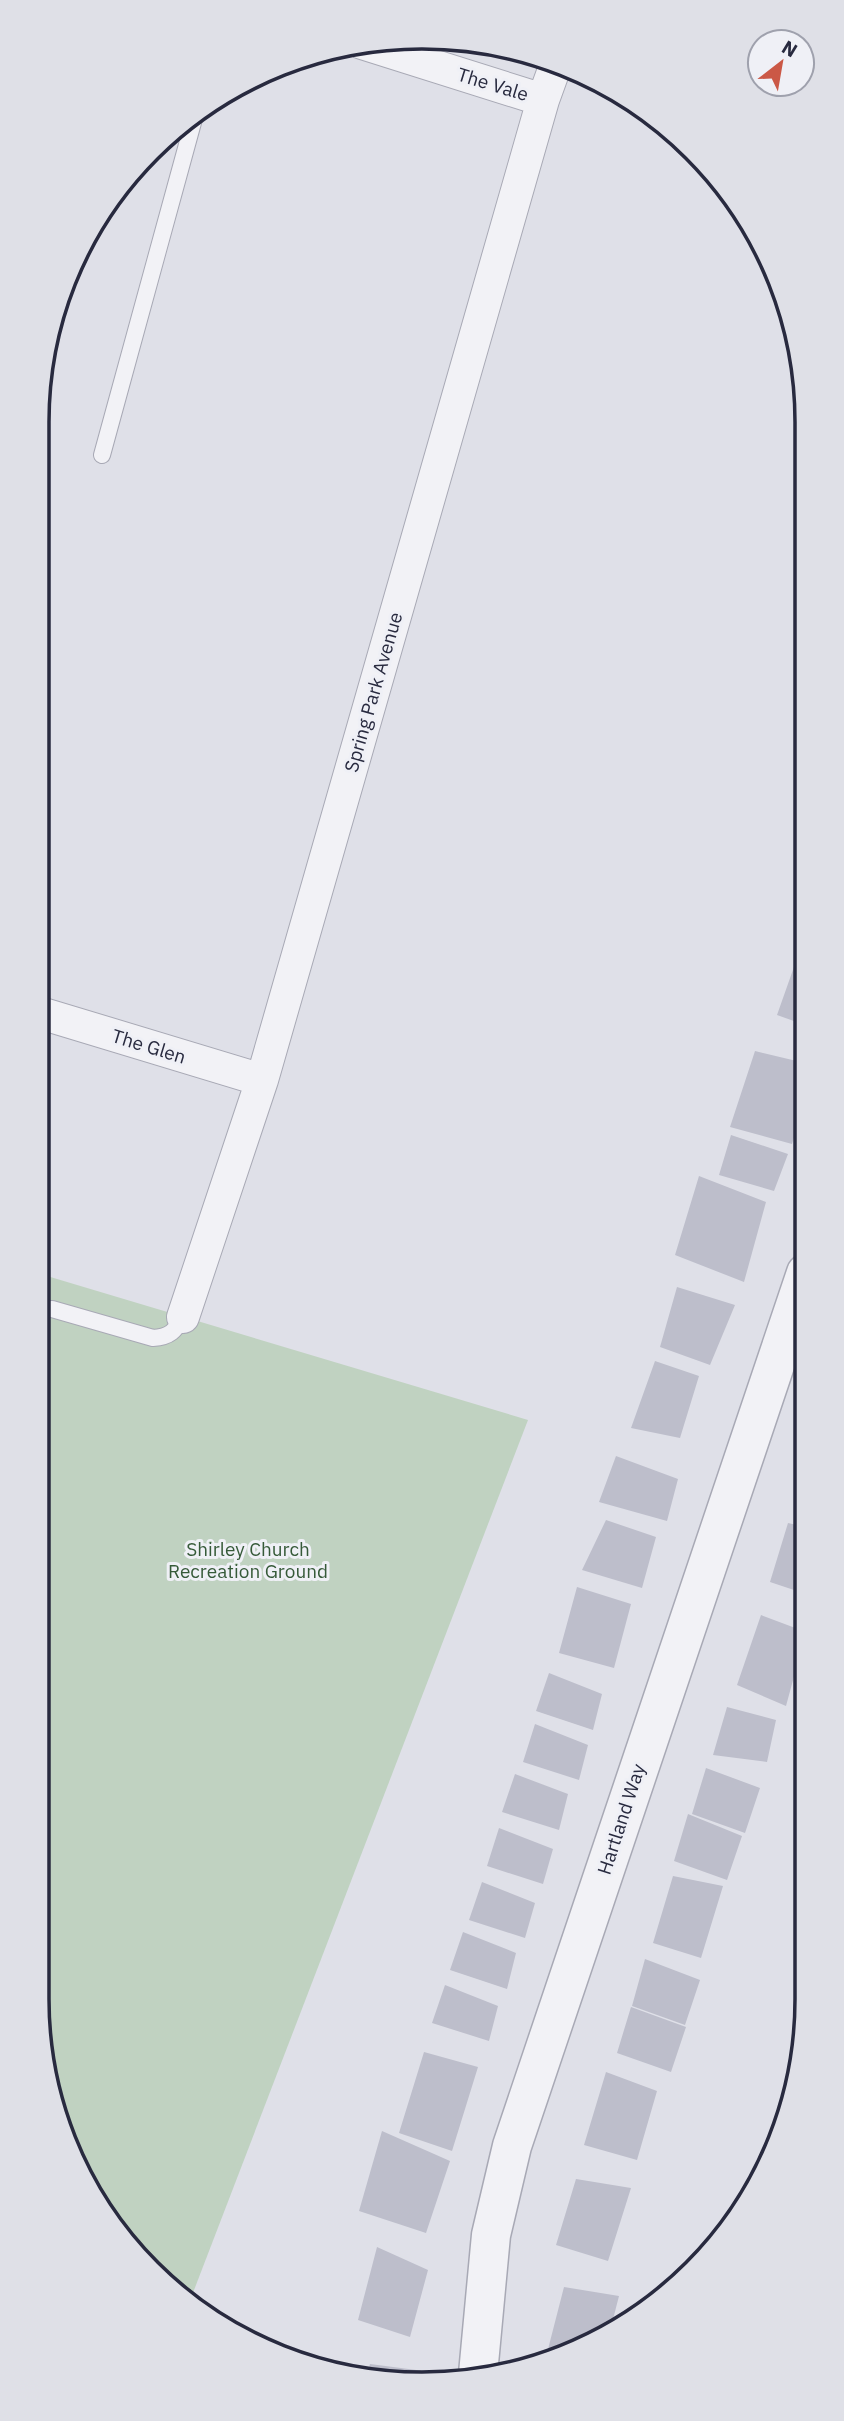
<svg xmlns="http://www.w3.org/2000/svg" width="844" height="2421" viewBox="0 0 844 2421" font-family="'IBM Plex Sans',sans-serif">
<rect width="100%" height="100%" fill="#dfe0e8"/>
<path fill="#c0d2c1" d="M37,1273L528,1420L191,2298L133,2253L66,2146L37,1999Z"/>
<path fill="#bdbecb" d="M801,947L805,949V1025L777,1015Z
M755,1051L805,1063V1103L792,1144L730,1127Z
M731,1135L788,1154L774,1191L719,1175Z
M699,1176L766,1202L744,1282L675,1255Z
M677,1287L735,1305L710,1365L660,1347Z
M655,1361L699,1376L680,1438L631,1428Z
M616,1456L678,1479L667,1521L599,1502Z
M805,1469L806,1470V1504L796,1501Z
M606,1520L656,1537L642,1588L582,1570Z
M788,1523L806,1527V1594L770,1582Z
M577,1587L631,1604L614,1668L559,1653Z
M761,1615L806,1632L786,1706L737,1685Z
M549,1673L602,1694L593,1730L536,1711Z
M727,1707L776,1720L767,1762L713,1755Z
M535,1724L588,1745L579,1780L523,1762Z
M706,1768L760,1788L745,1833L692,1814Z
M515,1774L568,1794L559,1830L502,1812Z
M688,1814L742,1836L727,1880L674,1861Z
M499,1828L553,1849L543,1884L487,1866Z
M673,1876L723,1886L701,1958L653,1943Z
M482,1882L535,1903L525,1938L469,1920Z
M463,1932L516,1953L507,1989L450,1970Z
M645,1959L700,1980L685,2025L632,2006Z
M445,1985L498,2006L489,2041L432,2023Z
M631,2007L686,2027L671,2072L617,2053Z
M424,2052L478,2067L452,2151L399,2133Z
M606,2072L657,2091L637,2160L584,2145Z
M382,2131L450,2161L426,2233L359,2211Z
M576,2179L631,2188L608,2261L556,2245Z
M377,2247L428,2270L410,2337L358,2320Z
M564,2287L619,2296L610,2331L551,2358L546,2357Z
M370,2364L424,2371L423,2378L372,2381L366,2379Z"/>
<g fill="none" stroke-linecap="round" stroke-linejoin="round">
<g stroke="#a8a9b5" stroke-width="18">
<path id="service" d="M102,455L194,119
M52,1309L153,1338C170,1337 175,1331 183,1317"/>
</g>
<g stroke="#a8a9b5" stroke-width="34">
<path id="minor" d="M362,43L543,100
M37,1012L262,1080
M183,1317L262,1080L543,100L556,64"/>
</g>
<g stroke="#a8a9b5" stroke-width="41">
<path id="tertiary" d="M478,2374L491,2235L512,2146L806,1273"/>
</g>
<use href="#service" stroke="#f2f2f6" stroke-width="16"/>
<use href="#minor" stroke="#f2f2f6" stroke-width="32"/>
<use href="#tertiary" stroke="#f2f2f6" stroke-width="38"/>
</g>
<g text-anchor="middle" stroke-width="6" stroke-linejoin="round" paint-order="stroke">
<g font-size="19" fill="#282a3f" stroke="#eff0f6">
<text transform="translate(493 84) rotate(17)" y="7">The Vale</text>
<text transform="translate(373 692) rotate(-74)" y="7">Spring Park Avenue</text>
<text transform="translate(149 1046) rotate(17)" y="7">The Glen</text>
<text transform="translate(621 1819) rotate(-72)" y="7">Hartland Way</text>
</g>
<g font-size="19" fill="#365a39" stroke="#eff0f6">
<text x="248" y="1556">Shirley Church<tspan x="248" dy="22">Recreation Ground</tspan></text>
</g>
</g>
<path d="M0 0H844V2421H0ZM422 49H422A373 373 0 0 1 795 422V1999A373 373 0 0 1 422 2372H422A373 373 0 0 1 49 1999V422A373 373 0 0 1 422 49Z" fill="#dfe0e7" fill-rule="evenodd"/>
<path fill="none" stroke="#282a3f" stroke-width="3.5" d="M422 49H422A373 373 0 0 1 795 422V1999A373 373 0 0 1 422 2372H422A373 373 0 0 1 49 1999V422A373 373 0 0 1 422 49Z"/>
<g transform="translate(781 63) rotate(31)"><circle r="33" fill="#eff0f6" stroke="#9fa1ad" stroke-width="2"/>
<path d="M0-5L12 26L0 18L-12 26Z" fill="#cb5846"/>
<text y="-10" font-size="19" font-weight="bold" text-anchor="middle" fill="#282a3f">N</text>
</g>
</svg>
